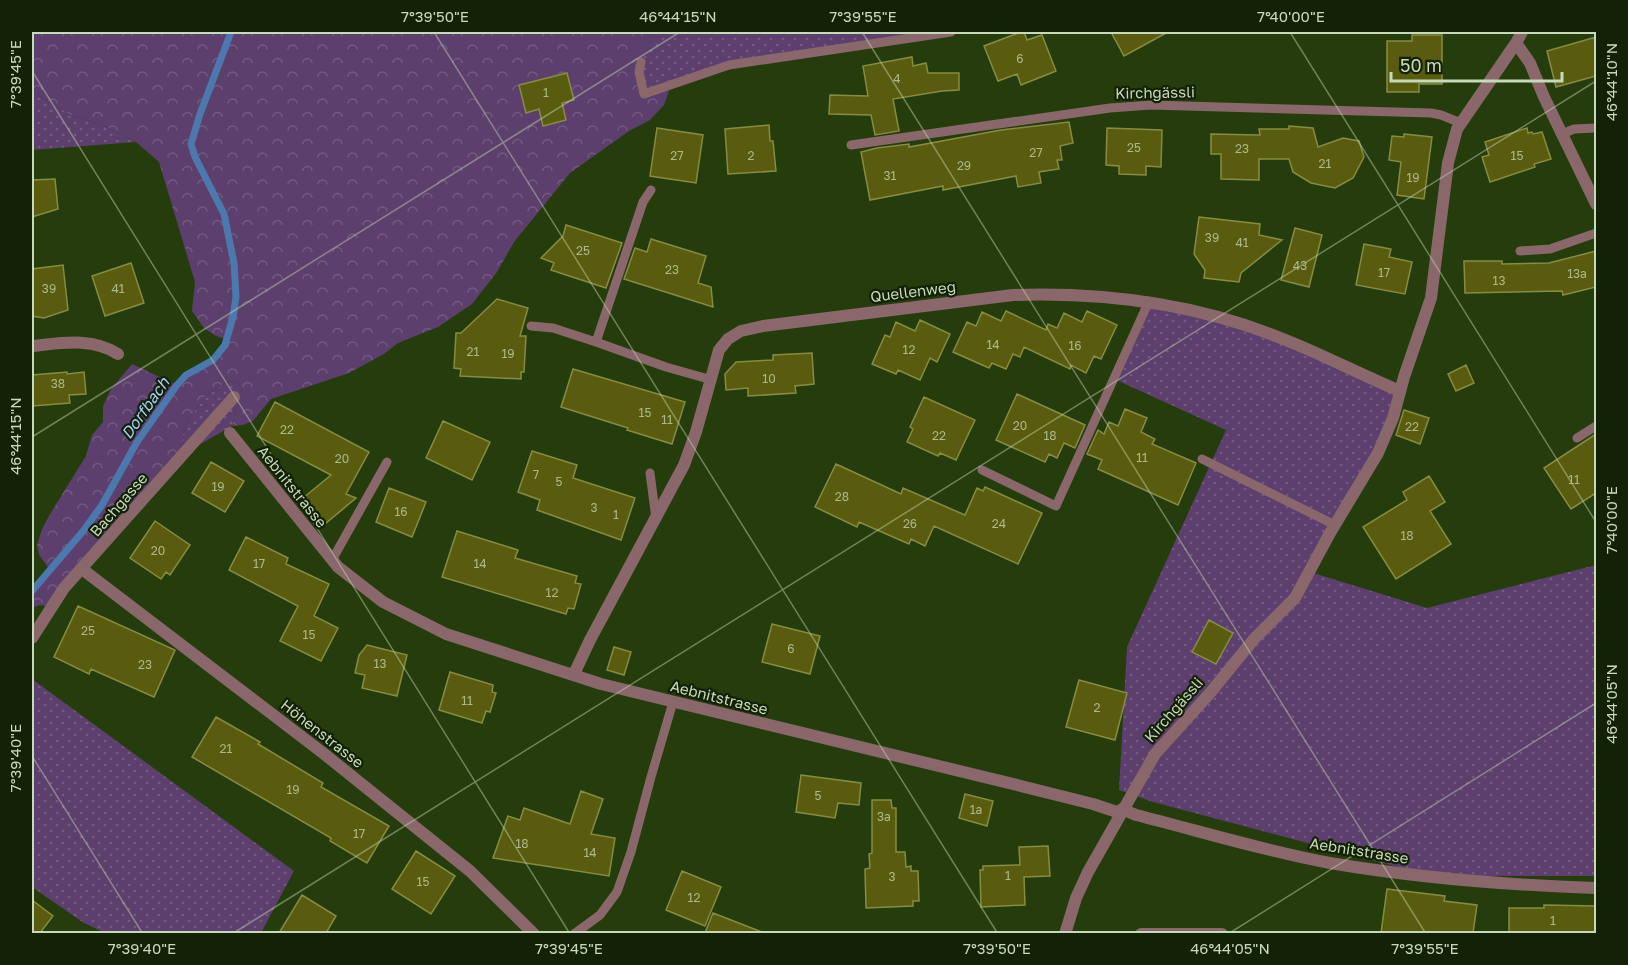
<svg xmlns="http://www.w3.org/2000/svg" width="1628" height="965" viewBox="0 0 1628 965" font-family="'Golos Text',sans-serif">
<defs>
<pattern id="grass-dots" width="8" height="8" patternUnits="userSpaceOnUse" patternTransform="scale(1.5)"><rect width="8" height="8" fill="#5c3f6d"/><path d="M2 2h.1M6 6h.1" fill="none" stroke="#725a80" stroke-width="1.8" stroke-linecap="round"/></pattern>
<pattern id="forest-crowns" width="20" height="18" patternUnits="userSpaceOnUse" patternTransform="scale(1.5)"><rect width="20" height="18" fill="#5c3f6d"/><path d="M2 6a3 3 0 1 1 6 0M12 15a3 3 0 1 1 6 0" fill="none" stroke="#725a80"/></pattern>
</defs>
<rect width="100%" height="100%" fill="#253c0d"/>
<path fill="url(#grass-dots)" d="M655,32H931L729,65L644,94L641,62Z
M32,91L71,115L103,125L136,142L32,150Z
M1149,301L1248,326L1400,391L1393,418L1310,572L1427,608L1596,565V876H1432L1153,802L1119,790L1127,647L1226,430L1114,379Z
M229,381L237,383L243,389L234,397L236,409L232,426L185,453L183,434L190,418L205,396Z
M32,679L294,871L261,933H105L84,923L32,887Z"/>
<path fill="url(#forest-crowns)" d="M32,32H655L641,62L644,93L671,85L664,105L650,120L629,131L570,173L514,242L497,272L472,304L438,327L398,343L384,354L349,373L271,399L253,421L243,425L232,426L236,409L234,397L243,389L237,383L229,381L205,396L190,418L183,434L185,453L50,607L40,605L32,608V591L50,570L39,555L37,545L42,529L50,514L86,456L92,435L103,422V406L111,389L132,364L177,385C192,368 220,364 226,339L216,336L204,328L192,311L195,282L159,162L136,142L103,125L71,115L32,91Z"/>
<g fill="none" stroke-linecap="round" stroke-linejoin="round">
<path stroke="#4b79ad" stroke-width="7" d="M32,591L84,530L102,505L137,442L177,385L186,375L213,360L225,345L233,317L236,297L234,263L224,214L195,157L191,144L200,114L231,32"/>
</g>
<path fill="#595c0e" stroke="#878c43" stroke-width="1.5" d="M1021,32H1024L1027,40L1042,35L1056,71L1021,85L1017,74L998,81L984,46Z
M1111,32H1168L1124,56Z
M1412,35H1442V84H1419V92H1387V41H1412Z
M1596,37V76L1556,87L1547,51Z
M912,57L913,66L926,63L928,73H959V90L942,91L893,99L899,131L875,135L871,115L829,114L830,95L868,96L863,66Z
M567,73L574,100L562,103L566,120L543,126L539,109L526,113L519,85Z
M1069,122L1073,143L1060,146L1062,160H1057L1059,169L1039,172L1041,183L1018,187L1016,176L943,190V186L870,200L861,152L877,148L909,144V147L1001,130Z
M769,125L770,141H773L776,171L728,174L725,129Z
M1289,126L1313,128L1318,147L1343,138L1359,141L1364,157L1353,178L1335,188L1311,183L1293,172L1289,159H1259V180L1221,179V154H1211V134L1260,135L1259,129H1289Z
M657,128L703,135L696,183L650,176Z
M1107,128L1162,130L1161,167L1146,166V175L1119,174V166L1106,165Z
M1527,128L1528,133L1532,132L1533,134L1542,132L1551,159L1534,164L1535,167L1490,182L1482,157L1489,155L1485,142Z
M1404,134L1432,137L1424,199L1397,195L1401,162L1389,160L1392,136L1404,137Z
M55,179L58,209L32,217V180Z
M1199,217L1260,224L1259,235L1282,240L1241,273L1239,282L1204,278L1205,270L1194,254Z
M566,225L622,243L606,288L551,270L554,263L541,258L563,236Z
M1295,228L1322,235L1309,287L1281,280Z
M651,239L706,256L698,283L711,287L713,307L624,279L635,248L647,252Z
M1364,244L1391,249L1389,257L1412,262L1405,294L1356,285Z
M1596,251V287L1563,295L1562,291L1465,293L1464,261H1502V264L1549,263Z
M131,263L144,303L105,316L92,276Z
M63,265L68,310L44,318L32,316V269Z
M497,299L528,308L520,336H526L524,372H521V379L460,376L461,369L454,368L456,333H461Z
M1006,311L1046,330L1048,324L1057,328L1064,313L1082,322L1087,311L1117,325L1101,359L1094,356L1086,373L1071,365L1070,369L1024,347L1020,357L1013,354L1006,369L992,363L989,368L953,352L967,322L976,326L982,312L1001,321Z
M920,320L950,334L937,362L930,358L920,380L898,370L896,374L872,364L885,335L890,337L896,322L915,331Z
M812,353L814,384L795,386L796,393L748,396V388L726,390L725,374L736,362L773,360V355Z
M1466,365L1474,383L1456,391L1448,374Z
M573,369L685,402L672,444L627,430L628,428L561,407Z
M67,372V374L84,372L86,394L69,395L70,403L32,406V375Z
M1017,394L1085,425L1075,448L1064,443L1057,458L1049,454L1045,462L996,440Z
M924,397L975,420L956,460L940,453L938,456L907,442L913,429L910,427Z
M275,402L369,452L346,494L356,498L325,524L303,498L331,475L257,436Z
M1125,409L1147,418L1141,432L1155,439L1152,444L1196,463L1178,505L1098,469L1102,460L1087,454L1098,430L1104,434L1109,422L1118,426Z
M1404,410L1429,418L1420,444L1396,435Z
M443,421L490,442L472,480L426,458Z
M1596,434V493L1571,509L1544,468Z
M532,451L577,465L573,478L635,498L621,540L537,510L540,500L518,492Z
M211,462L244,481L225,512L192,493Z
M836,464L901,494L903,488L965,515L977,488L983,491L985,487L1042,513L1018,564L934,526L925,546L911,539L909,544L859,522L857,527L815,507Z
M1429,476L1445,502L1430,511L1451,544L1396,579L1363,527L1407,500L1403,492Z
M389,488L426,502L412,537L376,522Z
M155,521L190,545L170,575L166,572L161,579L130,558Z
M457,531L518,550L515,558L577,576L575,583L581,584L574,609L568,608L566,614L442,577Z
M246,537L288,558L286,564L329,584L314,616L338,628L321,661L280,641L298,606L229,570Z
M78,606L175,650L154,697L91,669L89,674L54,657Z
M1209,620L1233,633L1216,664L1192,652Z
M772,624L820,636L810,674L762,662Z
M367,645L407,655L397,696L362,688L365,675L355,673L359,655Z
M614,647L631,652L624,675L607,670Z
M450,672L493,685L492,692L496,693L490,712L486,711L482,723L439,710Z
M1079,680L1127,693L1115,740L1066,727Z
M216,717L260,742L258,744L323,783L321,787L389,826L367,863L330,841L331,838L192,757Z
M801,775L861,783L859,805L838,803L835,818L796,812Z
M581,791L603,799L591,834L615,838L609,876L493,858L508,816L520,820L524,808L570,824Z
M965,794L993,801L987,826L959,818Z
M872,800H891L892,808H896V852H905L906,867L911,866V871H918L919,901H913V906L866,908L865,869L870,868L869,854L872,853Z
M1048,846L1050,876L1024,877L1025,905L981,907L980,870H983V866L1020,865L1019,847Z
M416,851L455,876L431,914L392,889Z
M682,871L721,887L705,926L666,910Z
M1387,889L1445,896L1444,901L1477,905L1473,933H1381Z
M302,895L336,916L326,933H279Z
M32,900L53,916L40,933H32Z
M1544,905L1596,906V933H1509V908H1544Z
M713,913L762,932V933H705Z"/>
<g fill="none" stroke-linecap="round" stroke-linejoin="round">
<path stroke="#89676a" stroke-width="9" d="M641,62L639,72L644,94L729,65L951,32
M1562,134L1574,129L1596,128
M851,145L1110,108L1151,105L1431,113L1441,115L1461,123
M651,190L643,202L596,342L666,367L712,380
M1520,251L1550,249L1596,233
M531,326L553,328L596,342
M1577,438L1596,426
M1202,459L1335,525
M982,470L1056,506L1149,301
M650,473L656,519
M332,560L387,462
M574,934L600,915L617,892L631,852L651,777L673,702"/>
<path stroke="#89676a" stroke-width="12" d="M1522,32L1516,43L1530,63L1544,97L1596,204
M32,346C61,343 92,337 118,354
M230,433L338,567L383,602L446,634L601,684L1017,785L1093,804L1120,813
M82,569L323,753L470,871L534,934
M32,638L64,588L234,397
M574,674L590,640L684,465L696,432L719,350L728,339L741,331L763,326L1013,295C1104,292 1193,303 1278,337C1320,353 1359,374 1400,391
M1122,809L1136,815C1200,831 1264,851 1330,863C1418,878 1507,885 1596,888
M1065,934L1076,898L1088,872L1155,754L1210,693L1254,639L1295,598L1330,533L1378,453L1393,418L1404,377L1431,298L1448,163L1457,129L1516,43
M1141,934H1222"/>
</g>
<path fill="none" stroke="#c6d9b9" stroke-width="1.5" stroke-opacity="0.45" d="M434,32L998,934M862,32L1426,934M1290,32L1596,522M32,71L570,934M32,437L680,32M32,756L143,934M232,934L1596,81M1228,934L1596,703"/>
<g text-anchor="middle" stroke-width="4.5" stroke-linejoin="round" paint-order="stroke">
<g font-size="12" fill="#abba8e">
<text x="1020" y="63">6</text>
<text x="897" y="83">4</text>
<text x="546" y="97">1</text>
<text x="1134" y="152">25</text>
<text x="1242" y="153">23</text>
<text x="1036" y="157">27</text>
<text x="677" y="160">27</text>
<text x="751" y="160">2</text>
<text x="1517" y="160">15</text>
<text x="1325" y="168">21</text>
<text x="964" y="170">29</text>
<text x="890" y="180">31</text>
<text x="1413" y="182">19</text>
<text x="1212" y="242">39</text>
<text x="1242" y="247">41</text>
<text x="583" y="255">25</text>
<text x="1300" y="270">43</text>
<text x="672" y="274">23</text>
<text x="1384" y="277">17</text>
<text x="1577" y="278">13a</text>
<text x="1499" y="285">13</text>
<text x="49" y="293">39</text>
<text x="118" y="293">41</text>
<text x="993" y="349">14</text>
<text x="1075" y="350">16</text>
<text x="909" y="354">12</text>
<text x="473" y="356">21</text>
<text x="508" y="358">19</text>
<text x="769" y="383">10</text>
<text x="58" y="388">38</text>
<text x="645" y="417">15</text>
<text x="667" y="424">11</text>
<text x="1020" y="430">20</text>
<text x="1412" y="431">22</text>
<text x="287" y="434">22</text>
<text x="939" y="440">22</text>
<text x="1050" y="440">18</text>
<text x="1142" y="462">11</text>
<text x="342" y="463">20</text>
<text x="536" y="479">7</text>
<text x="1574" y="484">11</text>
<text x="559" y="486">5</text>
<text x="218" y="491">19</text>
<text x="842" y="501">28</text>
<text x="594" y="512">3</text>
<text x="401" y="516">16</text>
<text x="616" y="519">1</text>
<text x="910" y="528">26</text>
<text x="999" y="528">24</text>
<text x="1407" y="540">18</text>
<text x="158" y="555">20</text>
<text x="259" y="568">17</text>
<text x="480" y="568">14</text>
<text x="552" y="597">12</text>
<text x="88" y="635">25</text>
<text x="309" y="639">15</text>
<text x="791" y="653">6</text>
<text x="380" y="668">13</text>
<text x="145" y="669">23</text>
<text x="467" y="705">11</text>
<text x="1097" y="712">2</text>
<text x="226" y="753">21</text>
<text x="293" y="794">19</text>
<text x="818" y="800">5</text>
<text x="976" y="814">1a</text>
<text x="884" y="821">3a</text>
<text x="359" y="838">17</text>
<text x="522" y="848">18</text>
<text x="590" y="857">14</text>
<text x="1008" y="880">1</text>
<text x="892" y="881">3</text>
<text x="423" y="886">15</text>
<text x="694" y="902">12</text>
<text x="1553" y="925">1</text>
</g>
<g font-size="15" fill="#c6d9b9" stroke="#132107">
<text transform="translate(1155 93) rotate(-1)" y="5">Kirchgässli</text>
<text transform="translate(913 292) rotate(-7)" y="5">Quellenweg</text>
<text transform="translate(292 487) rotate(51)" y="5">Aebnitstrasse</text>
<text transform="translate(119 505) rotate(-49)" y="5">Bachgasse</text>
<text transform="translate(719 698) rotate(14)" y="5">Aebnitstrasse</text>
<text transform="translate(1174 710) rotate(-49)" y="5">Kirchgässli</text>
<text transform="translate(322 734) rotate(38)" y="5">Höhenstrasse</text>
<text transform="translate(1359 851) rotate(9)" y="5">Aebnitstrasse</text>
</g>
<g font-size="16" font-style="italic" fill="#a6cdfa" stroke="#132107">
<text transform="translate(145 408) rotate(-55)" y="6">Dorfbach</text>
</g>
</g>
<rect width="1628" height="965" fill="none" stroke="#132107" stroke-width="66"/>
<path d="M1391 72v9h171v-9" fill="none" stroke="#c6d9b9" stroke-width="3"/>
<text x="1400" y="72" font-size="18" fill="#c6d9b9" stroke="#132107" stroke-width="4.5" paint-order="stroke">50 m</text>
<rect x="33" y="33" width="1562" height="899" fill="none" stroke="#c6d9b9" stroke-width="2"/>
<g font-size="15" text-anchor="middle" fill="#c6d9b9">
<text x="435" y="22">7°39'50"E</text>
<text x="678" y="22">46°44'15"N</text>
<text x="863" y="22">7°39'55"E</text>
<text x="1291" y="22">7°40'00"E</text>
<text transform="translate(16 74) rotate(-90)" y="5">7°39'45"E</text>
<text transform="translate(1612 82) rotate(-90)" y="5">46°44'10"N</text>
<text transform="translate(16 436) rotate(-90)" y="5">46°44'15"N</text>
<text transform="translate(1612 520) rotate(-90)" y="5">7°40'00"E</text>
<text transform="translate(1612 704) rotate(-90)" y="5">46°44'05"N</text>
<text transform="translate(16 758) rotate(-90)" y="5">7°39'40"E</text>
<text x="142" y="954">7°39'40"E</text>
<text x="569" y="954">7°39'45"E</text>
<text x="997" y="954">7°39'50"E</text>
<text x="1230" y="954">46°44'05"N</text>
<text x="1425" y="954">7°39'55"E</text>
</g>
</svg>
